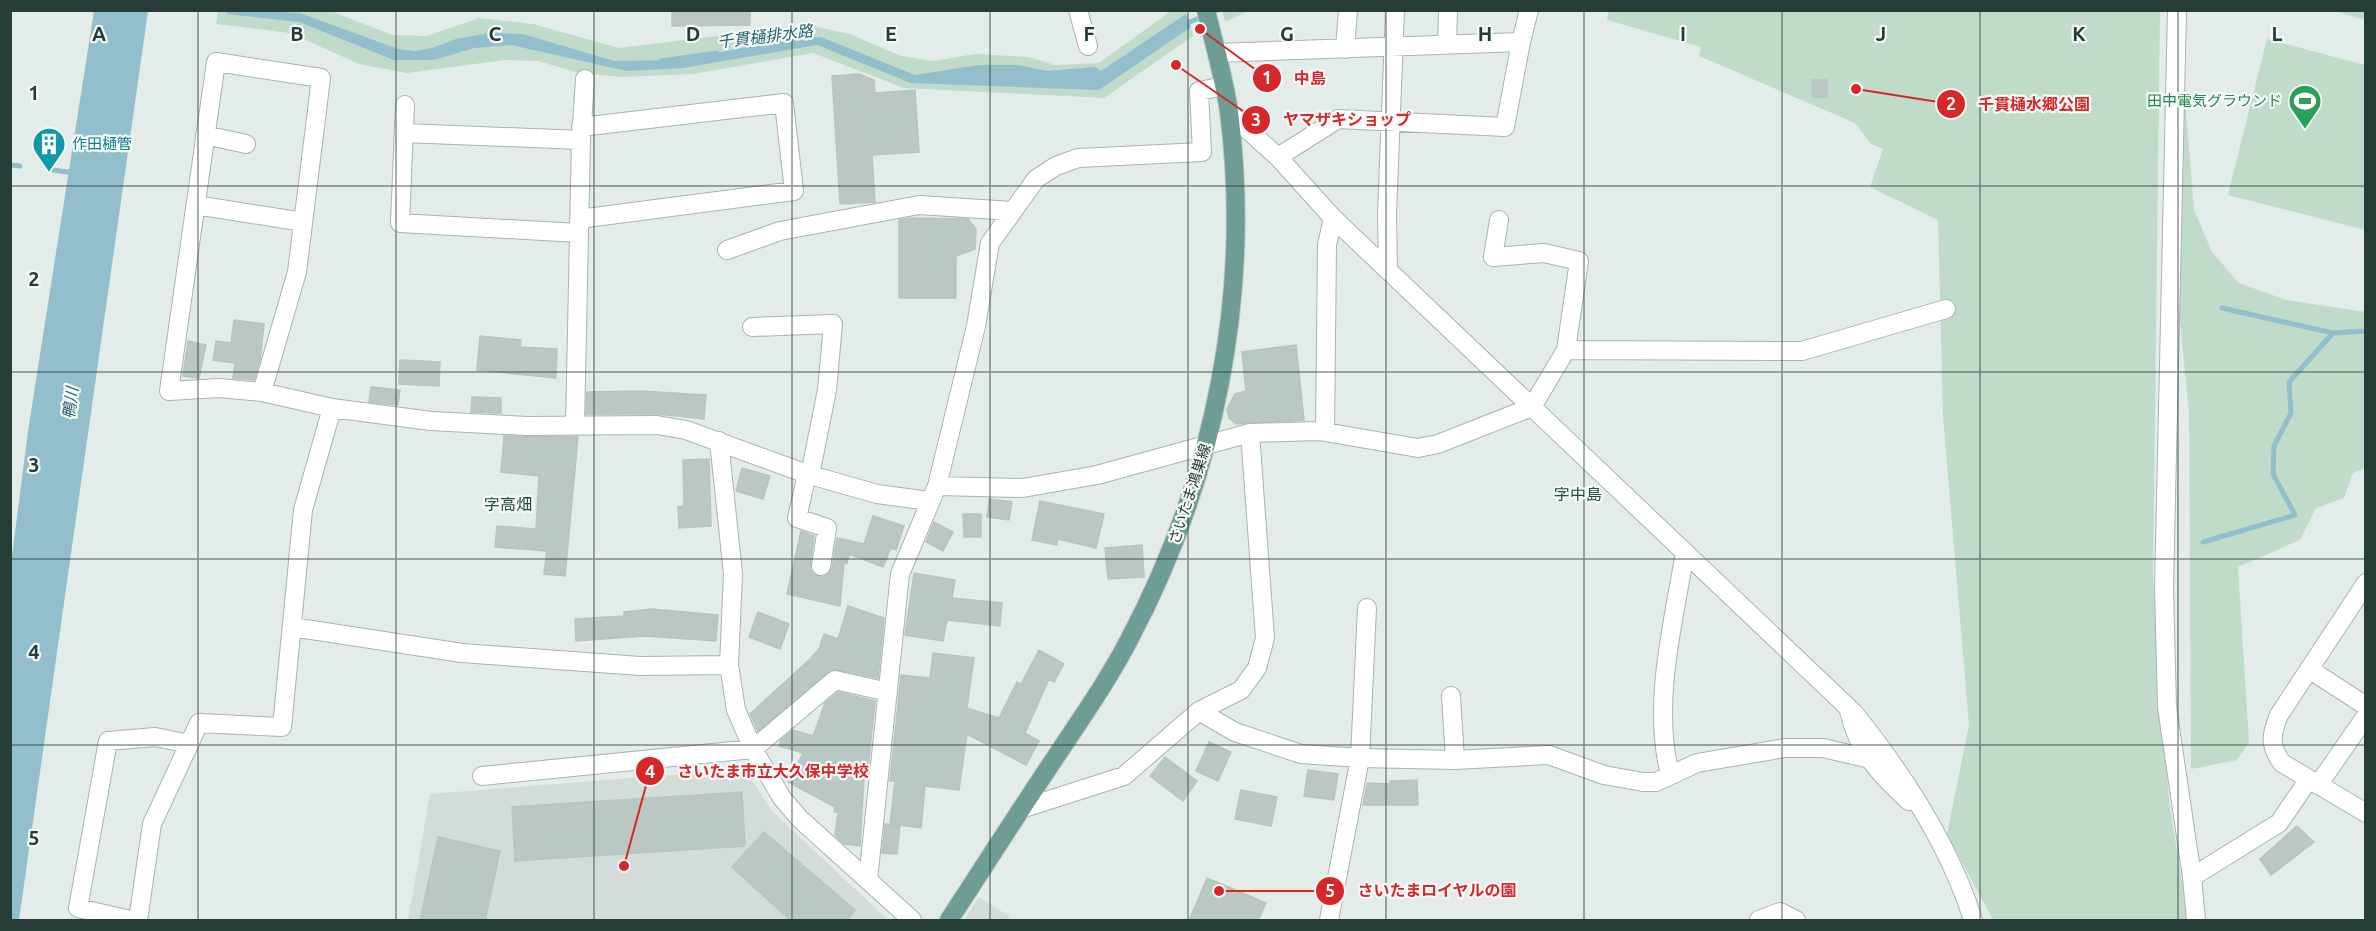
<svg xmlns="http://www.w3.org/2000/svg" width="2376" height="931" viewBox="0 0 2376 931" font-family="Ubuntu,'Noto Sans JP',sans-serif">
<rect width="100%" height="100%" fill="#e4ece9"/>
<path fill="#d3dcd8" d="M745,769L772,811L888,920H408L430,794Z
M979,897L1009,916L1008,920H964Z"/>
<path fill="#c0dbc9" d="M1222,10L1248,11L1225,22Z
M1609,10L2160,11L2153,578L2169,801L2188,920H1993L1947,834L1969,725L1943,416L1938,220L1870,187L1883,149L1871,144L1855,123L1699,56L1701,47L1607,20Z
M218,11H331L392,35L427,36L479,18L533,24L619,48L807,25L850,34L901,56L933,61L975,54L1029,57L1055,65L1099,63L1171,11H1186L1193,36L1104,98L904,88L813,53L693,74L621,77L579,73L538,61L505,60L407,73L359,64L290,33L216,24Z
M2335,11H2365V20Z
M2267,39L2365,65V230L2228,195Z
M2182,61L2194,210L2212,252L2239,283L2286,300L2366,312L2365,468L2353,473L2344,498L2316,508L2300,540L2238,567L2249,742L2237,760L2191,769L2189,413L2174,260Z"/>
<path fill="#92bfcb" d="M228,10L300,13L398,49L415,51L432,48L456,39L490,33L523,34L614,61L682,60L791,38L821,37L915,75L979,65H1018L1047,71L1095,67L1101,71L1186,14L1191,27L1099,90L911,83L817,45L683,68L627,71L511,45L474,48L434,60H394L299,22L227,14Z
M94,11H148L19,920H11V564L28,431Z"/>
<g fill="none" stroke-linecap="round" stroke-linejoin="round">
<path stroke="#92bfcb" stroke-width="5" d="M1183,25L1218,10
M661,61L717,53
M10,165L20,166
M53,170L75,173
M2222,308L2333,333L2366,331
M2203,542L2295,515L2273,474L2274,446L2291,413L2289,382L2333,333"/>
</g>
<path fill="#bac7c2" stroke="#b7c5c0" stroke-width="1.5" d="M672,10H750V25L672,26Z
M859,74L874,80L875,93L915,90L919,152L872,155L875,202L840,204L832,76Z
M1812,80H1827V97H1813Z
M912,218L968,219L976,229L975,249L956,256V298H899V220Z
M234,320L264,324L260,360L254,380L233,378L235,363L213,360L216,341L231,343Z
M480,336L521,340L520,347L557,349L556,378L477,370Z
M188,341L206,345L199,378L183,376Z
M1296,345L1304,420L1236,424L1229,418L1227,409L1235,394L1246,391L1242,352Z
M400,360L440,362L439,386L399,384Z
M371,387L400,390L398,405L369,402Z
M641,391L706,395L704,419L657,414H586L587,392Z
M472,397L501,398V413L471,412Z
M504,436L578,437L565,576L544,574L547,551L495,547L497,526L536,529L539,476L501,472Z
M709,459L711,526L679,528L678,507L684,506L683,460Z
M742,468L770,476L763,499L736,491Z
M989,499L1012,502L1009,520L987,517Z
M1040,501L1104,514L1096,548L1058,539L1057,545L1032,540Z
M963,514H981V537H964Z
M873,516L904,526L896,550L891,548L883,567L849,554L847,563L844,562L840,606L787,594L801,531L814,536L810,569L814,575L824,577L832,568L837,538L864,544Z
M934,522L953,532L943,551L926,542Z
M1142,545L1144,577L1108,579L1105,548Z
M914,573L955,580L952,598L1002,603L1000,626L947,620L943,641L905,635Z
M848,606L884,618L878,678L832,669L758,731L750,714L809,660L819,649L824,634L838,639Z
M651,609L718,615L716,641L645,636L576,641L575,619L624,616V612Z
M758,612L789,624L780,649L749,637Z
M1039,650L1064,664L1054,682L1049,679L1025,733L1039,741L1026,765L967,734L959,790L925,786L921,828L890,824L895,781H890L901,675L930,678L933,653L974,658L967,708L999,718L1017,682L1021,684Z
M838,692L875,701L867,777H864L860,846L844,844L835,835L838,812H834L835,807L788,782L803,753L779,746L781,740L793,730L813,736L825,703Z
M1209,742L1231,752L1218,781L1196,771Z
M1165,757L1197,781L1183,801L1150,776Z
M1308,770L1338,774L1334,800L1304,796Z
M1417,780L1418,805H1363L1367,783L1390,784V781Z
M1241,790L1277,797L1271,826L1235,819Z
M742,792L745,846L515,861L512,807Z
M885,824L900,826L897,854L882,853Z
M2297,826L2314,842L2271,875L2260,859Z
M764,832L855,910L846,921H791L732,867Z
M438,837L500,851L485,921H420Z
M1207,878L1266,903L1258,921H1189Z"/>
<g fill="none" stroke-linecap="round" stroke-linejoin="round">
<g stroke="#a7b4b0" stroke-width="20">
<path id="minor" d="M1078,10L1088,46
M2177,10L2164,587L2167,707L2192,877
M1521,42L1529,10
M1447,45L1448,10
M1345,49L1348,10
M1217,53L1521,42L1505,127L1338,119L1278,157
M405,105L400,223L579,233
M1229,113L1278,157L1333,218L1854,713C1903,774 1950,846 1973,920
M404,133L581,140
M205,135L246,144
M196,205L303,222
M579,219L794,191L784,103L581,127
M1499,220L1493,257L1544,253L1579,261L1566,350
M727,250L780,231L919,205L1012,211
M1388,270L1387,214L1395,10
M752,327L833,324L827,390L810,475
M262,392L297,272L321,78L216,62L169,391L219,388L262,392L332,408L431,421L527,426L657,425L686,430L807,474L877,494L929,501
M575,426L581,140L585,79
M1325,432L1327,245L1333,218
M719,441L733,574L729,665L736,710L753,749L782,798L800,819L912,920
M807,474L797,518L827,528L821,566
M937,486L1023,488L1097,475L1250,433L1319,431L1418,448L1438,444L1532,407L1566,350L1802,351L1946,309
M2366,583L2279,715C2271,735 2269,745 2282,763L2366,813
M292,627L462,653L640,666L729,665
M2309,669L2366,706
M1451,696L1455,760
M1199,711L1235,732L1301,754L1360,758L1455,760L1549,755L1604,775L1643,782H1656L1697,763L1785,748H1823L1866,758
M1849,711C1859,752 1878,773 1909,801
M1670,775C1652,703 1673,625 1685,552
M482,776L753,749L835,680L888,692
M2318,785L2366,716
M1021,809L1124,776L1199,711L1241,690L1257,668L1265,638L1250,433
M868,880L900,574L937,486L976,326L990,243L1036,179L1056,166L1078,158L1202,152L1199,91L1224,86
M130,920L78,908L108,741L155,737L189,744
M138,920L152,824L199,723L282,727L303,510L332,408
M1329,920L1360,758L1367,608
M1759,920L1780,912L1796,920
M2196,920L2192,877L2279,823L2309,779"/>
</g>
<g stroke="#c2c8c7" stroke-width="20">
<path id="major" d="M949,920C985,865 1020,810 1057,755C1082,717 1109,679 1130,638C1215,477 1252,293 1229,112C1224,77 1214,44 1206,10"/>
</g>
<use href="#minor" stroke="#fff" stroke-width="18"/>
<use href="#major" stroke="#6d9d94" stroke-width="18"/>
</g>
<path fill="none" stroke="#253c37" stroke-width="1.5" stroke-opacity="0.55" d="M198,10V920M396,10V920M594,10V920M792,10V920M990,10V920M1188,10V920M1386,10V920M1584,10V920M1782,10V920M1980,10V920M2178,10V920M10,186H2366M10,372H2366M10,559H2366M10,745H2366"/>
<defs>
<g id="stadium-pin" transform="scale(1.725)"><path d="M0 17L-7.5 6A9.5 9.5 0 1 1 7.5 6Z" fill="#2e9e5b" stroke="#f5f9f7"/><path d="M0-5a6.5 5 0 1 0 0 10a6.5 5 0 1 0 0-10ZM-3.5-1.8h7v3.6h-7Z" fill="#fff"/></g>
<g id="building-pin" transform="scale(1.725)"><path d="M0 17L-7.5 6A9.5 9.5 0 1 1 7.5 6Z" fill="#0f9aa8" stroke="#f5f9f7"/><path d="M-4-6H4V6H1V3H-1V6H-4ZM-2.5-4.3h1.7v1.8h-1.7ZM.8-4.3h1.7v1.8H.8ZM-2.5-1h1.7V.8h-1.7ZM.8-1h1.7V.8H.8Z" fill="#fff"/></g>
</defs>
<g fill-rule="evenodd">
<use href="#stadium-pin" x="2305" y="101"/>
<use href="#building-pin" x="49" y="144"/>
</g>
<g text-anchor="middle" stroke-width="4.5" stroke-linejoin="round" paint-order="stroke">
<g font-size="15" fill="#27864d" stroke="#f5f9f7" text-anchor="end">
<text x="2282" y="106">田中電気グラウンド</text>
</g>
<g font-size="15" fill="#0d838f" stroke="#f5f9f7" text-anchor="start">
<text x="72" y="149">作田樋管</text>
</g>
<g font-size="15" fill="#253c37" stroke="#f5f9f7">
<text transform="translate(1190 494) rotate(-72)" y="5">さいたま鴻巣線</text>
</g>
<g font-size="16" font-style="italic" fill="#256172" stroke="#f5f9f7">
<text transform="translate(765 36) rotate(-7)" y="6">千貫樋排水路</text>
<text transform="translate(70 403) rotate(-83)" y="6">鴨川</text>
</g>
<g font-size="16" fill="#234c45" stroke="#f5f9f7">
<text x="1578" y="500">字中島</text>
<text x="508" y="510">字高畑</text>
</g>
</g>
<g font-size="20" text-anchor="middle" font-weight="bold" fill="#253c37" stroke="#f5f9f7" stroke-width="4.5" stroke-linejoin="round" paint-order="stroke">
<text x="99" y="41">A</text>
<text x="297" y="41">B</text>
<text x="495" y="41">C</text>
<text x="693" y="41">D</text>
<text x="891" y="41">E</text>
<text x="1089" y="41">F</text>
<text x="1287" y="41">G</text>
<text x="1485" y="41">H</text>
<text x="1683" y="41">I</text>
<text x="1881" y="41">J</text>
<text x="2079" y="41">K</text>
<text x="2277" y="41">L</text>
<text x="34" y="100">1</text>
<text x="34" y="286">2</text>
<text x="34" y="472">3</text>
<text x="34" y="659">4</text>
<text x="34" y="845">5</text>
</g>
<path fill="none" stroke="#d62828" stroke-width="2" d="M1200 29L1267 78M1856 89L1951 104M1176 65L1256 120M624 866L650 771M1219 891L1330 891"/>
<g fill="#d62828" stroke="#f5f9f7" stroke-width="2">
<circle cx="1200" cy="29" r="6"/>
<circle cx="1856" cy="89" r="6"/>
<circle cx="1176" cy="65" r="6"/>
<circle cx="624" cy="866" r="6"/>
<circle cx="1219" cy="891" r="6"/>
<circle cx="1267" cy="78" r="15"/>
<circle cx="1951" cy="104" r="15"/>
<circle cx="1256" cy="120" r="15"/>
<circle cx="650" cy="771" r="15"/>
<circle cx="1330" cy="891" r="15"/>
</g>
<g font-size="18" text-anchor="middle" font-weight="bold" fill="#fff">
<text x="1267" y="84">1</text>
<text x="1951" y="110">2</text>
<text x="1256" y="126">3</text>
<text x="650" y="778">4</text>
<text x="1330" y="897">5</text>
</g>
<g font-size="16" text-anchor="middle" font-weight="bold" fill="#d62828" stroke="#f5f9f7" stroke-width="4.5" stroke-linejoin="round" paint-order="stroke">
<text x="1310" y="84">中島</text>
<text x="2034" y="110">千貫樋水郷公園</text>
<text x="1347" y="125">ヤマザキショップ</text>
<text x="773" y="777">さいたま市立大久保中学校</text>
<text x="1437" y="896">さいたまロイヤルの園</text>
</g>
<rect width="2376" height="931" fill="none" stroke="#253c37" stroke-width="24"/>
</svg>
